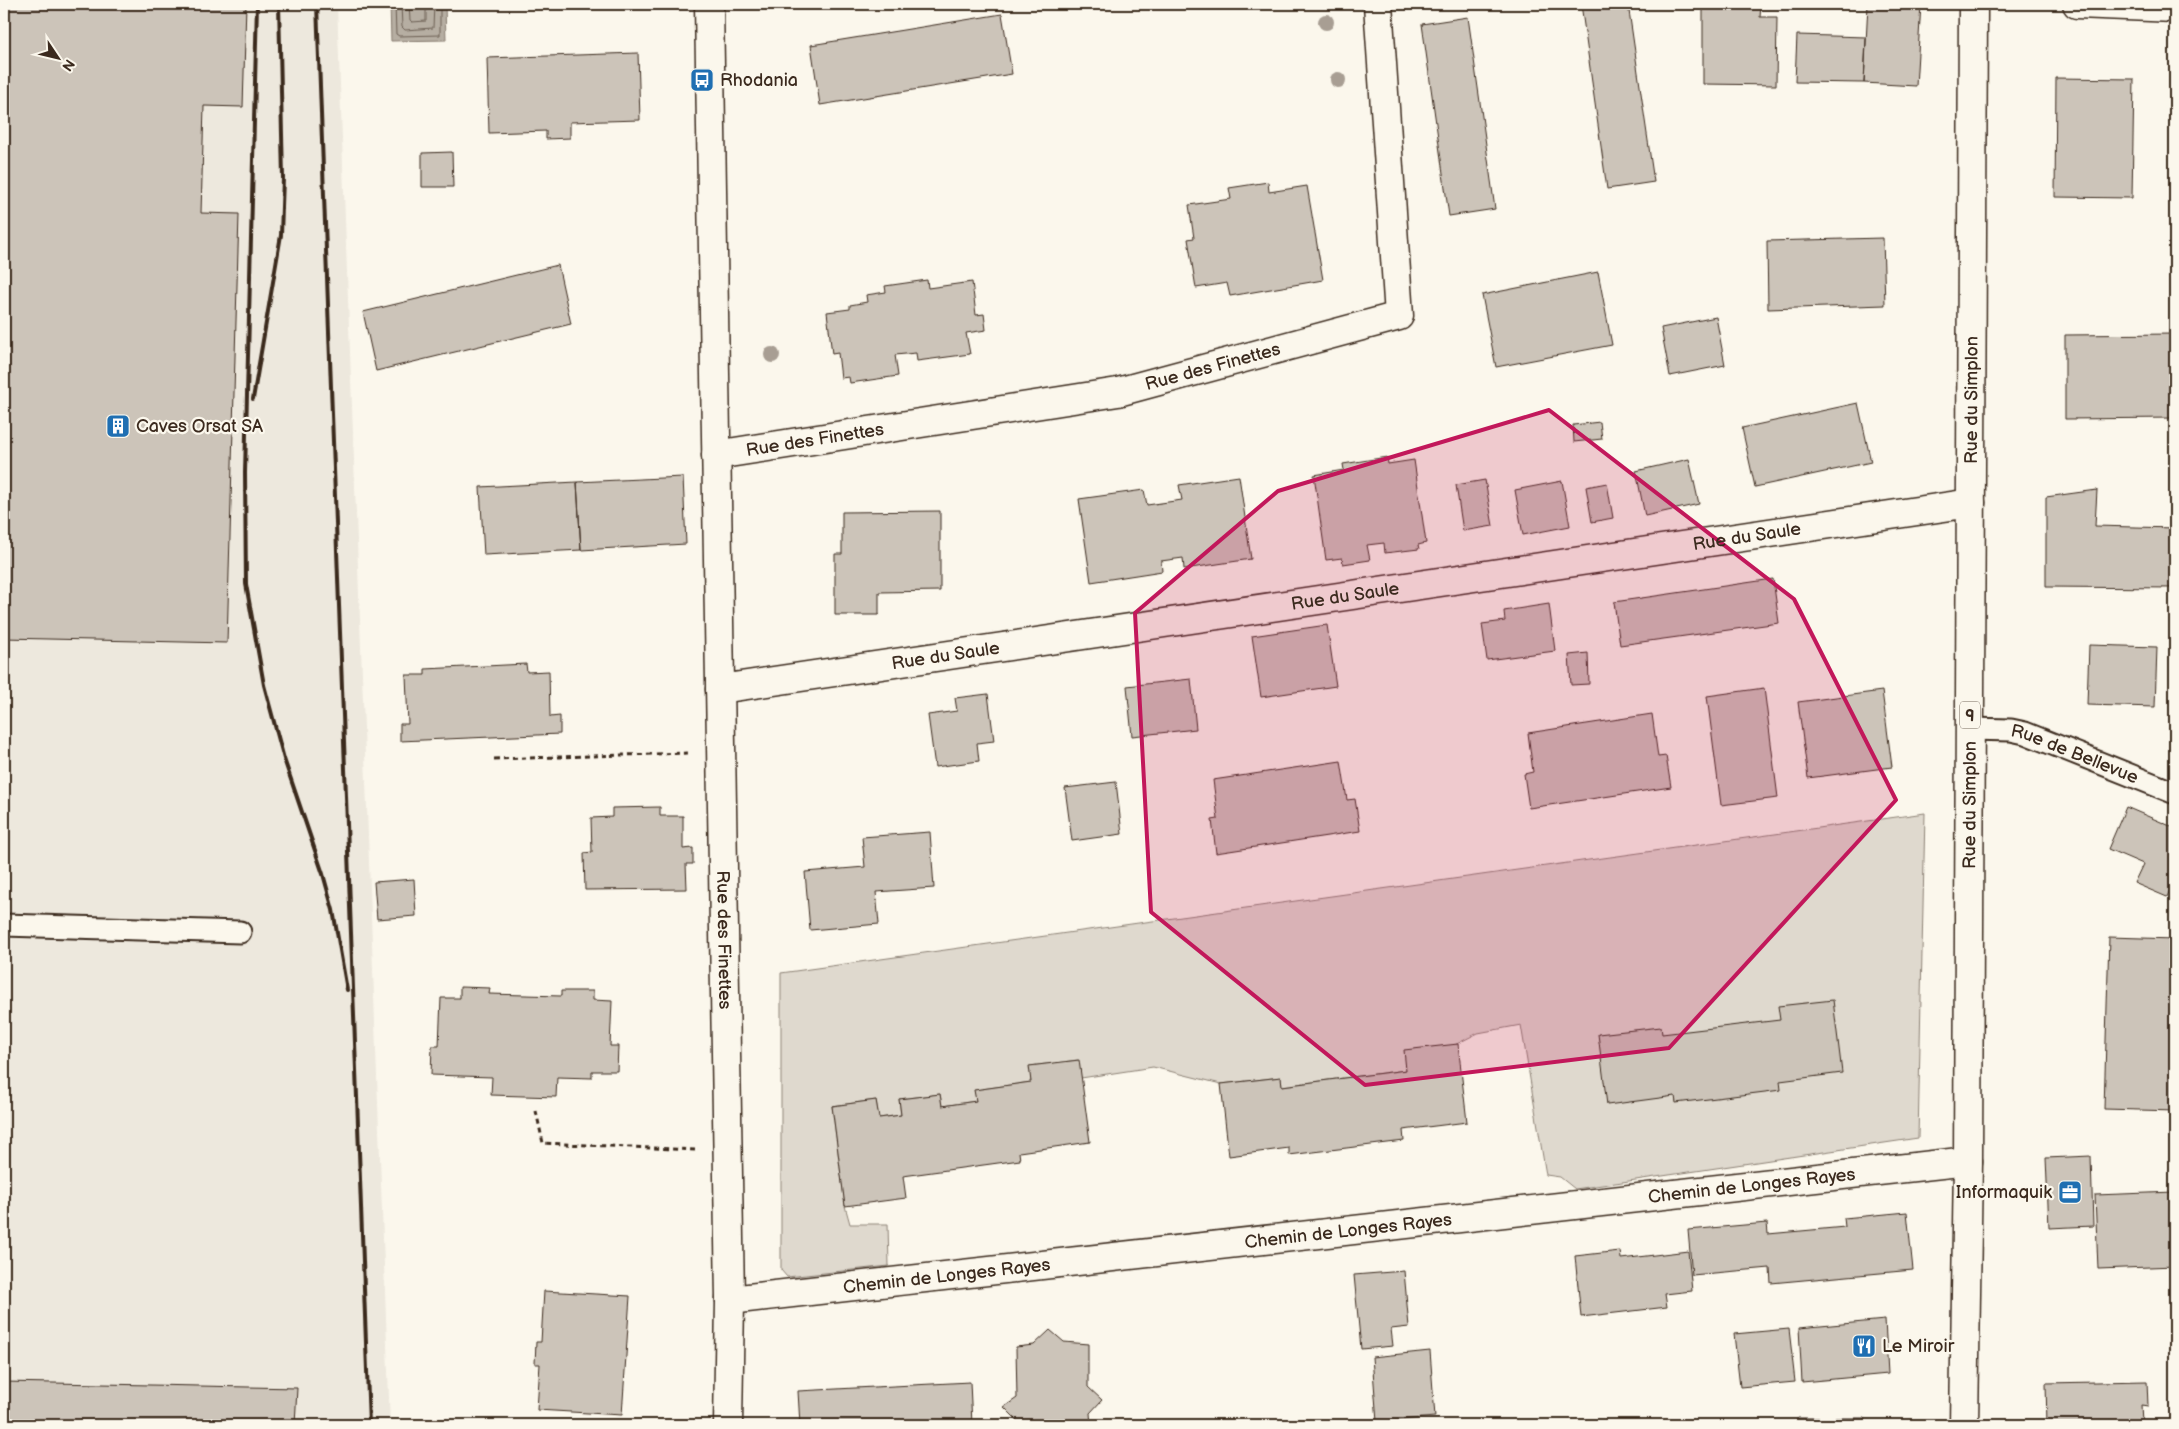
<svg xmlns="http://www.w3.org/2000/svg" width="2179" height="1429" viewBox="0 0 2179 1429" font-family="'Balsamiq Sans',sans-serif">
<rect width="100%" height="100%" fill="#fbf7ec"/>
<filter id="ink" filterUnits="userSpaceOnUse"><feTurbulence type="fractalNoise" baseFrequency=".02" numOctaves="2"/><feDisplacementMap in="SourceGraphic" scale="10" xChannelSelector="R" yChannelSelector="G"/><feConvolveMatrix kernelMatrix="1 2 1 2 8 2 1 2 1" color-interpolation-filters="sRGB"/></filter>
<g filter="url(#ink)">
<path fill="#ede8dd" d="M4,4H337L390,1425H4Z"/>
<path fill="#dfd9ce" stroke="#8d8276" d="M1925,813L1918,1138L1575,1189L1560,1177L1546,1175L1521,1025L1478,1033L1406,1070L1282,1086L1281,1077L1221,1084L1153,1067L1081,1078L1078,1060L1030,1066L1031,1082L975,1090L976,1101L942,1106L940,1094L899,1099L901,1115L879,1118L876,1100L832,1106L845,1206L850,1224H888L889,1266L787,1277L781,1270V973Z"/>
<path fill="#b6aea2" stroke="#85796d" d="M390,4H445L446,40L391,41Z"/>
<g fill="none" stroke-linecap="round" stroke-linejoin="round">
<path stroke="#6c5f53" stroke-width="1" d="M395,4L396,34L399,36L440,35V4
M401,4L402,27L405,30L433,28L434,4
M409,4L410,20L412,22L426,21V4"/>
</g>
<path fill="#ccc4b9" stroke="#3b2a1e" d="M4,4H246L243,107L204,106L201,213L239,214L227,643L4,638Z
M1581,4H1628L1654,182L1607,189Z
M1703,4H1761L1760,17H1777L1776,85L1703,84Z
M1868,4H1921L1916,86L1864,83Z
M1002,14L1012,74L820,105L811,45Z
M1468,17L1495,209L1449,216L1422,24Z
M1797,35L1866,37L1864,83L1795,82Z
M638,53L640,120L570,122V138L546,139V131L489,133L487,58Z
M2056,78L2134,79L2132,198L2055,197Z
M452,152L453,187H422V153Z
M1268,182L1269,192L1307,186L1323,280L1230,296L1227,283L1196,288L1188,239L1194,238L1189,205L1231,199L1229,188Z
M1883,238L1885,305L1768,309L1767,241Z
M558,265L571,324L376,371L363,312Z
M1598,272L1612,345L1496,367L1482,295Z
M927,280L928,288L972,282L976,315L984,314L986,330L966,333L970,354L917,361L916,353L895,355L898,376L850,383L849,377L841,378L838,353L832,354L827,312L850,309V305L867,302L866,295L886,292L885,286Z
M1716,317L1725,365L1670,376L1661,328Z
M2175,334V418L2065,419V335Z
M1858,403L1871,462L1755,487L1742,428Z
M1600,422L1602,439L1574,442L1573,425Z
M1387,457L1388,464L1414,460L1426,543L1418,545L1419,549L1385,553L1384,543L1367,545L1370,560L1343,564L1342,558L1326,560L1314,475L1344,470L1343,464Z
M1689,459L1699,504L1645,516L1636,471Z
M1239,476L1251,559L1184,569L1183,558L1161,561L1162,571L1091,582L1079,499L1144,490L1147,505L1182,500L1179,485Z
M683,477L686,544L581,550L577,482Z
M1485,480L1493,526L1463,531L1456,485Z
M1562,481L1570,526L1523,535L1515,490Z
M577,482L581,550L484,555L480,487Z
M1607,483L1613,518L1592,522L1586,487Z
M2097,490L2095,526L2175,528V588L2046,587V497Z
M940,511V591L879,592V615H835V554H842V512Z
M1773,579L1779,623L1620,645L1614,602Z
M1549,604L1555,651L1487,660L1482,624L1505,621L1504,611Z
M1327,625L1336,686L1261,697L1252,636Z
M2089,645L2157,647L2155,707L2087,705Z
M1588,653L1589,684L1571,685L1569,655Z
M526,664L527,672L549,671L550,717L560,716V734L400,741V724H408L406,675H425V669Z
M1191,679L1196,729L1132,736L1127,686Z
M1764,688L1778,798L1721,805L1707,696Z
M1882,691L1892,767L1808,778L1798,702Z
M988,694L994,741L977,743L979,761L935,767L928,715L957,711L955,698Z
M1652,714L1658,757L1666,756L1671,787L1529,808L1524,774L1533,772L1528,733Z
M1341,761L1347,800L1355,799L1360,831L1216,853L1212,820L1218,819L1213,780Z
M1116,782L1122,834L1072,841L1065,788Z
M660,807V816H683V849L693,848V864H686L687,889L585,890L584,853L592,852L591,818L612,817V808Z
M2126,807L2175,828V878L2167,897L2134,883L2143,864L2108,849Z
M930,832L934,888L876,892L879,924L810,930L805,872L865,867L862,837Z
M414,879L416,916L377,919L374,882Z
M2109,937L2175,939V1111L2104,1109Z
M460,987L490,988L489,994L561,996V991H593V1000L612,1001L610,1046H618L617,1071H592V1078L557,1077L556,1097L491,1095L492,1077L431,1075L432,1046H439L441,998H460Z
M1833,1000L1842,1073L1780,1081L1781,1090L1676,1103L1675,1096L1607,1105L1598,1034L1661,1027L1662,1034L1780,1020L1778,1006Z
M1458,1044L1467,1122L1403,1130L1404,1141L1289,1155V1148L1229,1156L1221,1084L1281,1077L1282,1086L1406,1070L1404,1050Z
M1079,1060L1090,1142L1019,1152L1020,1160L903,1176L906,1198L845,1206L832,1106L876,1100L879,1118L901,1115L899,1099L940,1094L942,1106L976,1101L974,1090L1031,1082L1029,1066Z
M2091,1156L2093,1226L2049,1228L2046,1158Z
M2175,1192V1266L2098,1269L2095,1195Z
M1907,1212L1913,1270L1771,1283L1770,1268L1692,1275L1688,1230L1767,1223L1768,1234L1845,1227L1844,1218Z
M1620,1251L1621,1259L1688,1251L1692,1291L1665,1294L1667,1307L1581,1317L1575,1256Z
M1404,1271L1409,1327L1391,1329L1393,1346L1361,1349L1354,1275Z
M544,1291L630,1296L622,1415L537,1410L540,1364H535L536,1342H541Z
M1885,1320L1888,1374L1802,1382L1799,1328Z
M1789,1329L1795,1382L1740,1387L1734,1334Z
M1050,1330L1064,1342L1088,1344V1387L1102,1400L1090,1413L1091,1425H1016V1419L1004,1407L1017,1398L1016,1347L1034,1345Z
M1430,1351L1435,1417L1377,1422L1372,1357Z
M2147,1381L2148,1406L2141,1405L2142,1422L2111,1423V1425H2047L2046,1383Z
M4,1382L297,1388L295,1425H4Z
M970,1382L972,1425H800L798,1391Z
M1798,1418H1865V1425H1798Z"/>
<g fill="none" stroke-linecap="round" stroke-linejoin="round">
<g stroke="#3b2a1e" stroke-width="25">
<g id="lane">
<path id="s1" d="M1970,729L2011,730L2025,733L2175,793"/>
<path d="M4,925L240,932"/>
</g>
</g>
<g stroke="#3b2a1e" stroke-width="31">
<g id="street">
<path id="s2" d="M709,4L730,1300L728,1425"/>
<path id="s3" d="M716,455L1118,392L1399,316L1378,4"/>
<path id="s4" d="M720,689L1971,503"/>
<path id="s5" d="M730,1300L1968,1161"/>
</g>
</g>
<g stroke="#3b2a1e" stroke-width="31">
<path id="secondary" d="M2077,4L2175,8"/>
</g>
<g stroke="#3b2a1e" stroke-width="31">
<g id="primary">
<path id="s6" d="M1964,1425L1968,1161L1973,4"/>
</g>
</g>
<path stroke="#3b2a1e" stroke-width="3" stroke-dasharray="5 4" stroke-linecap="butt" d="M494,759L688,753
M536,1111L543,1143L695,1150"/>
<use href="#lane" stroke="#fbf7ec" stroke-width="21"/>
<use href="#street" stroke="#fbf7ec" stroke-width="28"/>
<use href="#secondary" stroke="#fbf7ec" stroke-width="28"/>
<use href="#primary" stroke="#fbf7ec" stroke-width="28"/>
<path stroke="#3b2a1e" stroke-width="4" d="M257,4L245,473L246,584L264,685L284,759L323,874L333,910L347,990
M317,4L369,1425
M253,399L281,235L283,178L279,4"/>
</g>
<g fill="#a89e93">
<circle cx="1326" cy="22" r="8"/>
<circle cx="1338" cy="80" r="8"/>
<circle cx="772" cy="355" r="8"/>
</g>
</g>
<path fill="#c2185b" fill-opacity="0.2" stroke="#c2185b" stroke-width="4" stroke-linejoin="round" d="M1549,410L1794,599L1896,800L1669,1048L1365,1085L1151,912L1135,613L1278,491Z"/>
<defs>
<g id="bus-square" transform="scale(1.25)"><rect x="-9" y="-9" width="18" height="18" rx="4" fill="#1f6fb2" stroke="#fbf7ec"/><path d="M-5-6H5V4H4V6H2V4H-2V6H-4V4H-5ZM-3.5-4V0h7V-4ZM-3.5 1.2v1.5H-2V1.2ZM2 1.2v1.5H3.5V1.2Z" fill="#fff"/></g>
<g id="building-square" transform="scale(1.25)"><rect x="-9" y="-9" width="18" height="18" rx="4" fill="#1f6fb2" stroke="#fbf7ec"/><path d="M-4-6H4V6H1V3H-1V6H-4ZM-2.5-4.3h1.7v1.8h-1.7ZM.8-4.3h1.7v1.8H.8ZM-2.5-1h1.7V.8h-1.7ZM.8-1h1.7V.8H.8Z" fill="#fff"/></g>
<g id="office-square" transform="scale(1.25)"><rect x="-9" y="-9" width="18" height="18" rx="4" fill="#1f6fb2" stroke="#fbf7ec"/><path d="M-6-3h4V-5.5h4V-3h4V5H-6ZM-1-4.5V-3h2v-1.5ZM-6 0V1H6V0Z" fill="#fff"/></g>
<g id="restaurant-square" transform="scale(1.25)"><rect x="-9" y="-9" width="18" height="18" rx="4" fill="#1f6fb2" stroke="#fbf7ec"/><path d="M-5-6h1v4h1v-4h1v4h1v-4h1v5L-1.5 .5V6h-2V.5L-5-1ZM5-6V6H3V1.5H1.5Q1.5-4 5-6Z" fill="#fff"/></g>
</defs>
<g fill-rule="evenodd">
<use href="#bus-square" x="702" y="80"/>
<use href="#building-square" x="118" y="426"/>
<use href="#office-square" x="2070" y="1192"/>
<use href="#restaurant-square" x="1864" y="1346"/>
</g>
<g text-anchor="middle" stroke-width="4.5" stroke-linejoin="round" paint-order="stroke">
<rect fill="#fbf7ec" stroke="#75685c" stroke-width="1" x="1960" y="701.5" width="20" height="27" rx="4"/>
<g font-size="16" font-weight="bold" fill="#3b2a1e">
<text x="1970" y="721">9</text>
</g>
<g font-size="18" fill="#3b2a1e" stroke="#fbf7ec" text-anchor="start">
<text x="720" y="86">Rhodania</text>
<text x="136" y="432">Caves Orsat SA</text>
<text x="2052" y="1198" text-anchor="end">Informaquik</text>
<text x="1882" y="1352">Le Miroir</text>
</g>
<g font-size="18" fill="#3b2a1e" stroke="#fbf7ec">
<text dy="6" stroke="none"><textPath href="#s3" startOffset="505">Rue des Finettes</textPath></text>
<text dy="6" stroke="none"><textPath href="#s6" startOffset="1025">Rue du Simplon</textPath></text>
<text dy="6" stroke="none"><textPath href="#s3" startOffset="100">Rue des Finettes</textPath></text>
<text dy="6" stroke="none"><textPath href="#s4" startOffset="1038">Rue du Saule</textPath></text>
<text dy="6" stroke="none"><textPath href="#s4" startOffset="632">Rue du Saule</textPath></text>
<text dy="6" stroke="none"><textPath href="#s4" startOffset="228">Rue du Saule</textPath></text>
<text dy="6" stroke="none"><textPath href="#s1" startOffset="109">Rue de Bellevue</textPath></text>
<text dy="6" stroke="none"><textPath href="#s6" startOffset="620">Rue du Simplon</textPath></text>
<text dy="6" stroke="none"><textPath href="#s2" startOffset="936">Rue des Finettes</textPath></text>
<text dy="6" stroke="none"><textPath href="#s5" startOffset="1028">Chemin de Longes Rayes</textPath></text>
<text dy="6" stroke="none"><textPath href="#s5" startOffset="622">Chemin de Longes Rayes</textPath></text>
<text dy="6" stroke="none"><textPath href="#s5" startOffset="218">Chemin de Longes Rayes</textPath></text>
</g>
</g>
<rect width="2179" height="1429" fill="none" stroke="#fbf7ec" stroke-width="20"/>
<rect x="10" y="10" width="2159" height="1409" fill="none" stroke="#3b2a1e" stroke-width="2" filter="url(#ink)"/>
<g transform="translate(58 58) rotate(125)" stroke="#fbf7ec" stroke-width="4" paint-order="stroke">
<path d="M0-4L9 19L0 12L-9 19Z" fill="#3b2a1e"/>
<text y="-8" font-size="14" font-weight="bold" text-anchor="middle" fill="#3b2a1e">N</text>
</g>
</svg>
